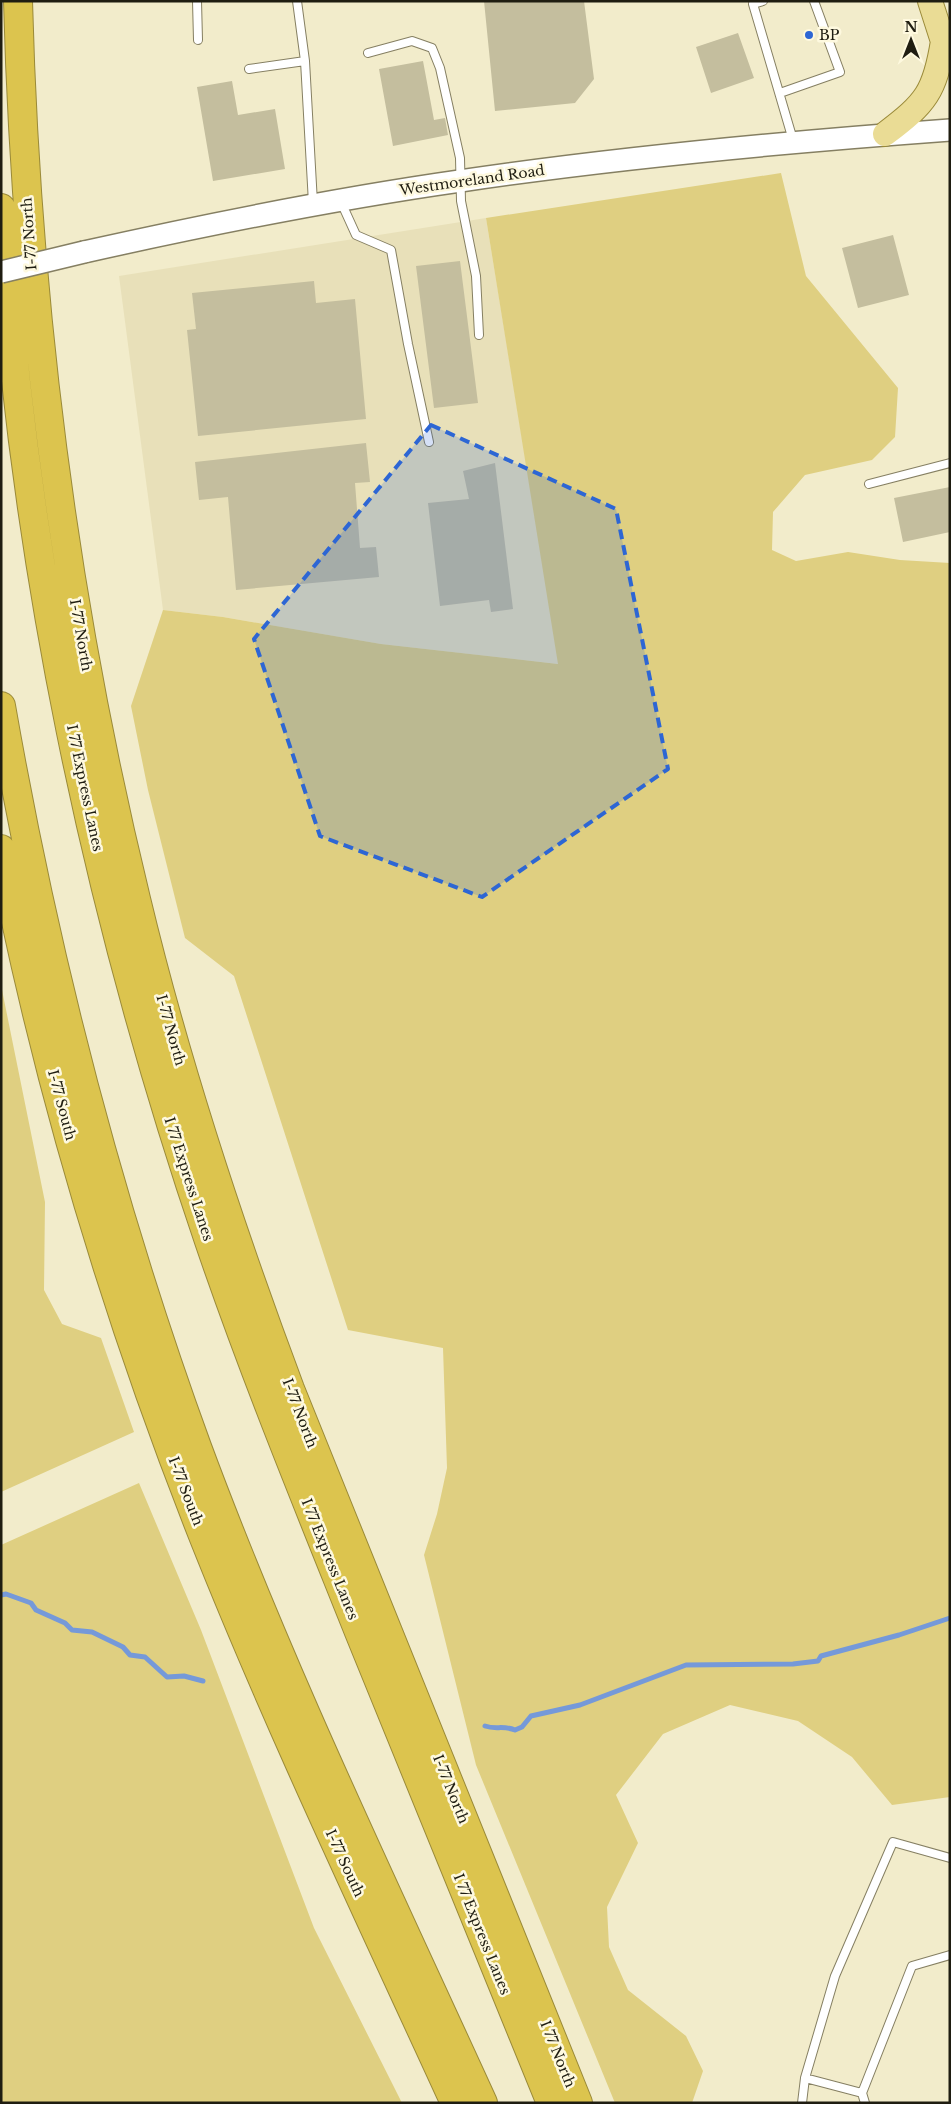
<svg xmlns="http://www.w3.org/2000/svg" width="951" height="2104" viewBox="0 0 951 2104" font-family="'Libre Baskerville',serif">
<rect width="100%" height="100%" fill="#f2eccb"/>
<path fill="#e8e0b9" d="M486,218L559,664L381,644L223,617L163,610L119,276Z"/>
<path fill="#dfcf81" d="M781,173L806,276L898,388L895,437L872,460L805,475L773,512L772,550L796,561L848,552L900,560L950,563V1797L892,1805L852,1757L798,1721L730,1705L663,1734L616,1795L638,1843L607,1907L609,1947L628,1990L686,2036L703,2071L692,2103H615L476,1765L424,1555L437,1514L447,1468L443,1348L348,1330L234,976L185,938L148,790L131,706L163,610L223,617L381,644L558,664L486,218Z
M1,985L45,1202L44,1290L62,1324L101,1338L134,1432L1,1492Z
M139,1483L201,1630L314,1928L402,2103H1V1545Z"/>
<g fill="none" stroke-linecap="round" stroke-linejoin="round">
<path stroke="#7599d9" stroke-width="5" d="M1,1595L6,1594L31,1603L36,1610L65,1623L72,1630L92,1632L123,1647L130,1655L145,1657L167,1677L184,1676L203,1681
M485,1726C496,1730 503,1725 515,1730L522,1727L531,1716L580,1705L686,1665L793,1664L818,1661L821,1656L899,1635L950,1618"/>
</g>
<path fill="#c4be9e" d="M484,1H584L594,79L575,103L495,111Z
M738,33L754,78L711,93L696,47Z
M423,61L434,120L445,118L448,135L393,146L379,69Z
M232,81L238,115L275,109L285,169L213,181L197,87Z
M893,235L909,295L858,308L842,248Z
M460,261L478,403L434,408L416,266Z
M314,281L316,303L355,299L366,419L198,436L187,330L196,329L192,293Z
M366,443L370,482L355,483L360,548L376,547L379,577L236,590L228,497L199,500L195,462Z
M495,463L513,609L491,612L489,600L440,606L428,503L469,499L463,471Z
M950,487V532L903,542L894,498Z"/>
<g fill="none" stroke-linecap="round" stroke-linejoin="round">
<g stroke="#857f62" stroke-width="10">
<path id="lane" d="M197,1L198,40
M297,1L305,61
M763,1L753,4L793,140
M368,53L412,41L432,48L440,68L460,158L461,201L476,276L479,335
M249,69L305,61L313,203
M780,93L840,72L814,1
M341,202L356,235L391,250L408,344L429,442
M869,484L950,463
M805,2078L862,2093
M802,2103L805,2078L835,1976L893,1842L950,1858
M865,2103L862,2093L912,1966L950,1955"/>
</g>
<g stroke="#857f62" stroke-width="24">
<path id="secondary" d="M84,252C209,224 334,199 460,181C622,157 786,142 950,130"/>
</g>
<g stroke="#9a8a39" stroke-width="26">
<path id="primary" d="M930,1L948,57
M885,134C926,103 935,92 943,41"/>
</g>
<g stroke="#9a8a39" stroke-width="30">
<path id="highway" d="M18,1C26,304 64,605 136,899C176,1066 230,1229 290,1389L578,2103
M1,208C23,559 96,909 209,1241C254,1373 307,1502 359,1632C423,1789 487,1946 551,2103
M1,706C45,958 109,1206 197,1447C280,1671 384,1886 483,2103
M1,849C47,1084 116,1316 204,1538C280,1729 369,1915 455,2103"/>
</g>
<use href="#lane" stroke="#fff" stroke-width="8"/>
<use href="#secondary" stroke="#fff" stroke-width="21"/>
<use href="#primary" stroke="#eadc95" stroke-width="24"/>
<use href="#highway" stroke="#dcc44e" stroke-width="28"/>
<g stroke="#857f62" stroke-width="24" stroke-linecap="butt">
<path id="secondary-bridge" d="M1,272L84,252"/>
</g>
<use href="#secondary-bridge" stroke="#fff" stroke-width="21"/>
</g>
<path fill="#2d66d4" fill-opacity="0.2" stroke="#2d66d4" stroke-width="4" stroke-dasharray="10 6" stroke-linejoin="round" d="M431,425L616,509L668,769L482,897L320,836L254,639Z"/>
<circle fill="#2d66d4" stroke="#fef9df" stroke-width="2" cx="809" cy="35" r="5"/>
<g text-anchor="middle" stroke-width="5" stroke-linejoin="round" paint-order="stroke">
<g font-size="14" fill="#1f1d11" stroke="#fef9df" text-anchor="start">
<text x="819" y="40">BP</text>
</g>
<g font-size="14" fill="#1f1d11" stroke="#fef9df">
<text transform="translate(472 180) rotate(-8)" y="5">Westmoreland Road</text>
<text transform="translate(29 234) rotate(-94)" y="5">I-77 North</text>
<text transform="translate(81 635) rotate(80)" y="5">I-77 North</text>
<text transform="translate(85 788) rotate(78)" y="5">I 77 Express Lanes</text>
<text transform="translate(171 1030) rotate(74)" y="5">I-77 North</text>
<text transform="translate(62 1105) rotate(75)" y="5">I-77 South</text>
<text transform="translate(189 1179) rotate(72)" y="5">I 77 Express Lanes</text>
<text transform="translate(300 1413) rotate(69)" y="5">I-77 North</text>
<text transform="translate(186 1491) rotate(69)" y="5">I-77 South</text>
<text transform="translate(330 1559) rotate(68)" y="5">I 77 Express Lanes</text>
<text transform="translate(451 1789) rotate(68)" y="5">I-77 North</text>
<text transform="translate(345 1863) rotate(65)" y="5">I-77 South</text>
<text transform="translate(482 1934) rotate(68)" y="5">I 77 Express Lanes</text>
<text transform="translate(558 2054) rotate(68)" y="5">I 77 North</text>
</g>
</g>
<rect width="951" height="2104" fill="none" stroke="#1f1d11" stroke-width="5"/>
<g transform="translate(911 40)" stroke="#fef9df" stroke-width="4" paint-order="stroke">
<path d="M0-4L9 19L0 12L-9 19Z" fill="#1f1d11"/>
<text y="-8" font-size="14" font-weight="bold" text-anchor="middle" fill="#1f1d11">N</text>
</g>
</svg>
